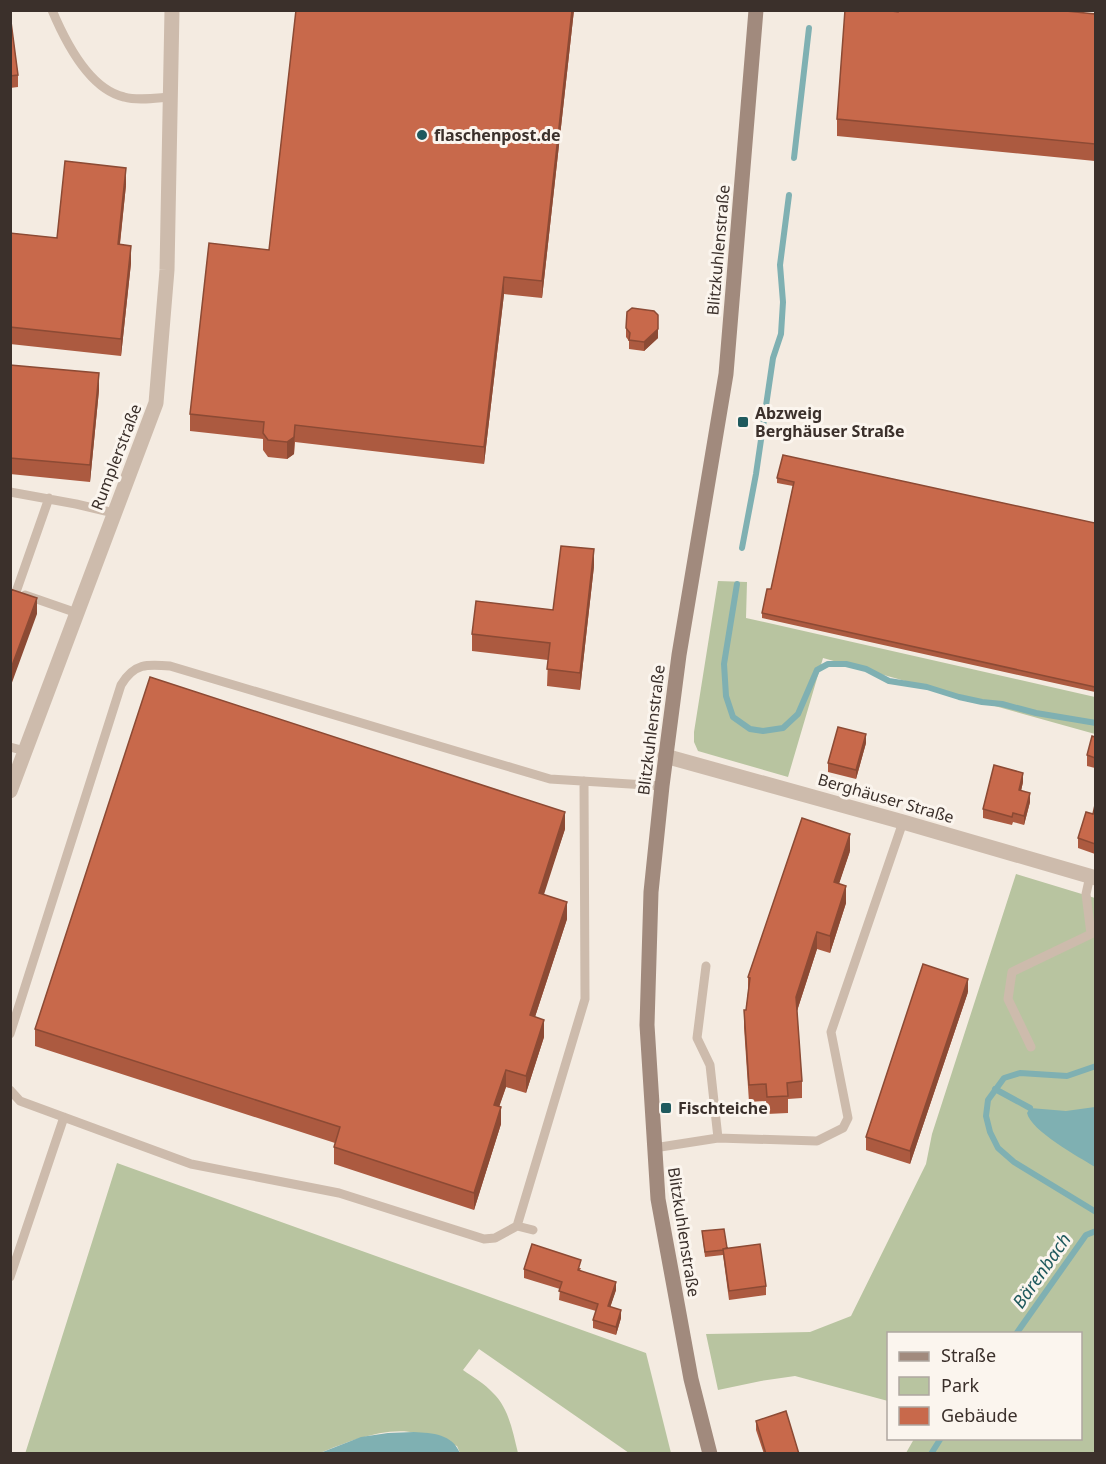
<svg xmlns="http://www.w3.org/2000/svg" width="1106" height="1464" viewBox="0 0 1106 1464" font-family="'Noto Sans',sans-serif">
<rect width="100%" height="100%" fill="#f4ebe1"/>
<path fill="#b8c4a0" d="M718,581L747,582L746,618L1095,697V734L823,658L788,777L698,751L694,742V732Z
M1016,874L1095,898V1453H906L914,1439L1080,1438V1334H888V1401L795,1376L761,1381L718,1390L706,1334L810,1332L851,1316L926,1164L932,1134Z
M117,1163L646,1353L671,1453H629L479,1349L463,1370C473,1377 485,1384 493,1393C509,1408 513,1433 518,1453H460L457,1446C444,1442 430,1435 416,1433C386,1426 347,1442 320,1453L25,1454Z"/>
<path fill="#7fb0b2" d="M1095,1107V1167C1079,1157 1031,1131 1027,1113L1030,1108L1066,1111Z
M414,1432C433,1433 452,1434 460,1453H320L361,1437L388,1433Z"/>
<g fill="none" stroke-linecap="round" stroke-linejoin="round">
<path stroke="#7fb0b2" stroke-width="6" d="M794,158L809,28
M742,548L756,474L773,358L781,334L783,302L780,265L789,195
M737,584L724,664L726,696L733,717L750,729L763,731L783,728L798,714L817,670L828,664H846L866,669L889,681L927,687L959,697L982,702L1002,704L1036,713L1096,723
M1096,1066L1067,1076L1020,1073L1004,1078L988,1100L986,1116L990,1132L998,1148L1014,1162L1096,1212
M995,1089L1030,1108
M1016,1334L1086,1235L1096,1231
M931,1454L941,1438"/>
<path stroke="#cdbbac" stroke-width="9" d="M52,10C65,41 89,89 124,97C138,101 156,98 171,97
M10,492L76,504L114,513
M16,592L49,498
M25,595L77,613
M10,747L25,751
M706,966L697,1038L710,1065L718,1138L817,1141L843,1128L848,1118L831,1032L903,822
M10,1034L121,685C134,663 147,664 170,666L550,779L662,786
M1031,1047L1008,999L1012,972L1091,934L1086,894L1090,876
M10,1090L20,1101L191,1164L339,1193L484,1239L495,1238L517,1226L533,1230
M654,1148L718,1138
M517,1226L585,999L584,781
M10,1277L64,1117"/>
<path stroke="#cdbbac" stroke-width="15" d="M665,756L903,822L1096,878
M10,791L156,403L167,270L172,10"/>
<path stroke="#a18a7d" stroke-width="15" d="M710,1454L691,1379L658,1199L647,1025L651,892L662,786L679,655L726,374L756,10"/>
</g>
<path fill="#ac5a40" d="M296,10H574L542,298L504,294L484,464L295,442L294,454L287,459L268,457L263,450V439L190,431V414L269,250Z
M898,12L1095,14V161L837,136V119Z
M10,14L18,75V87L10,88Z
M126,185L120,244L131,263L121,356L10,344V233L57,238Z
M626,328L658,338L644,351L629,349V341L626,337Z
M10,365L99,390L90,482L10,474Z
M777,478L1095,523V692L762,618V613L771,589L793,486L777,483Z
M594,566L580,690L547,686L548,660L472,651V634L553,610Z
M1095,737V768L1087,766V755Z
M866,743L856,779L828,772V763Z
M1023,782L1021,791L1030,802L1024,825L1013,822L1012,825L983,818V809Z
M1095,805V854L1078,848V838L1093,814Z
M565,829L543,894L567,919L535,1017L544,1037L526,1093L506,1087L499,1106L501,1124L474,1210L334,1164V1147L335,1143L35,1046V1029Z
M850,851L839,883L846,903L830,953L817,949L797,1011L802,1081V1098L788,1099V1113L767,1114L766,1101L749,1102L744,1027V1010H746L748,992V977Z
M968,992L910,1164L866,1150V1137Z
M702,1231L727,1248L766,1286V1295L729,1300L723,1255L705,1257Z
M581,1268L580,1270L616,1290L610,1307L621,1318L616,1335L593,1328V1320L596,1311L559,1300L560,1289L524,1278V1269Z
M756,1421L799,1454H764L756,1430Z"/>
<path fill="#8c4a34" d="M572,10H574L542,298V281Z
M126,168V185L118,261V244Z
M131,246V263L121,356V339Z
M504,277V294L484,464V447Z
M658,329V338L644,351V342Z
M99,373V390L90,482V465Z
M295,425L294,454L287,459V442Z
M594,549V566L580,690V673Z
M37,598V614L10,688V671Z
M866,734V743L856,779V770Z
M1023,773V782L1019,799V790Z
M1030,793V802L1024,825V816Z
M565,812V829L539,910V893Z
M850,834V851L834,899V882Z
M846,886V903L830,953V936Z
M567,902V919L530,1032V1015Z
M817,932V949L796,1014V997Z
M968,979V992L910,1164V1151Z
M544,1020V1037L526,1093V1076Z
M506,1070V1087L494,1122V1105Z
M501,1107V1124L474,1210V1193Z
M616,1282V1290L608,1314V1306Z
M621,1310V1318L616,1335V1327Z"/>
<path fill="#c8694b" stroke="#8c4a34" stroke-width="1.5" d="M296,10H572L542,281L504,277L484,447L295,425L294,437L287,442L268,440L263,433L264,422L190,414L209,243L269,250Z
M845,10H884L898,12V10H1056L1095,14V144L837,119Z
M10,14L18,75L10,76Z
M65,161L126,168L118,244L131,246L121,339L10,327V233L57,238Z
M632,308L654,311L658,315V329L644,342L629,340L630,333L626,328L627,312Z
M10,365L99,373L90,465L10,458Z
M783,455L1095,523V687L762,613L767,589H771L794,482L777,478Z
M561,546L594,549L580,673L547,669L550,643L472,634L476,601L553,610Z
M10,589L37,598L10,671Z
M150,677L565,812L539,893L567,902L530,1015L544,1020L526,1076L506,1070L494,1105L501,1107L474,1193L334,1147L340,1127L35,1029Z
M838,727L866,734L856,770L828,763Z
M1092,736L1095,737V758L1087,755Z
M994,765L1023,773L1019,790L1030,793L1024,816L1013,813L1012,817L983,809Z
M1095,805V844L1078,838L1086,812L1093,814Z
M802,818L850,834L834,882L846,886L830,936L817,932L796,997L802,1081L787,1083L788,1096L767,1097L766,1084L749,1085L744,1010H746L750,978L748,977Z
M923,964L968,979L910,1151L866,1137Z
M724,1229L727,1248L723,1249V1250L705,1252L702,1231Z
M532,1244L581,1260L578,1270L616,1282L608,1306L621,1310L616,1327L593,1320L598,1304L559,1291L562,1282L524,1269Z
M760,1244L766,1286L729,1291L723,1249Z
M786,1411L799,1454H766L756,1421Z"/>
<g fill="#1f5a5e" stroke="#fbf5ee" stroke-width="2">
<circle cx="422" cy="135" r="6"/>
<rect x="737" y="416" width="12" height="12" rx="3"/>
<rect x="660" y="1102" width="12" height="12" rx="3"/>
</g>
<g text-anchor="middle" stroke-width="6" stroke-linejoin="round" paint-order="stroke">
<g font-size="16" font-weight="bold" fill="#3b302b" stroke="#fbf5ee" text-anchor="start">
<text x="434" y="141">flaschenpost.de</text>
<text x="755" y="419">Abzweig<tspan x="755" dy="18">Berghäuser Straße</tspan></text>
<text x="678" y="1114">Fischteiche</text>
</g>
<g font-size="16" fill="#3b302b" stroke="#fbf5ee">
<text transform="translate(718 250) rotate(-85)" y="6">Blitzkuhlenstraße</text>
<text transform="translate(116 457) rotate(-69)" y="6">Rumplerstraße</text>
<text transform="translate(651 730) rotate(-83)" y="6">Blitzkuhlenstraße</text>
<text transform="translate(886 798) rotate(16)" y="6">Berghäuser Straße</text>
<text transform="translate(684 1232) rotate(81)" y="6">Blitzkuhlenstraße</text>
</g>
<g font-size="18" font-style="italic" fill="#1f5a5e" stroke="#fbf5ee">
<text transform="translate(1042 1271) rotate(-55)" y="6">Bärenbach</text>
</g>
</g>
<rect width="1106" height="1464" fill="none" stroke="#3b302b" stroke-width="24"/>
<rect x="887" y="1332" width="195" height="108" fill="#fbf5ee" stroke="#aea6a0" stroke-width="1.5"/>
<rect x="899" y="1352" width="30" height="9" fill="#a18a7d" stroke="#aea6a0" stroke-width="1.5"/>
<text x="941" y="1362" font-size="18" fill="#3b302b">Straße</text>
<rect x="899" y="1377" width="30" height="18" fill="#b8c4a0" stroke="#aea6a0" stroke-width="1.5"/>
<text x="941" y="1392" font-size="18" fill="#3b302b">Park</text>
<rect x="899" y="1407" width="30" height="18" fill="#c8694b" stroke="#aea6a0" stroke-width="1.5"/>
<text x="941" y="1422" font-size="18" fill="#3b302b">Gebäude</text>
</svg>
